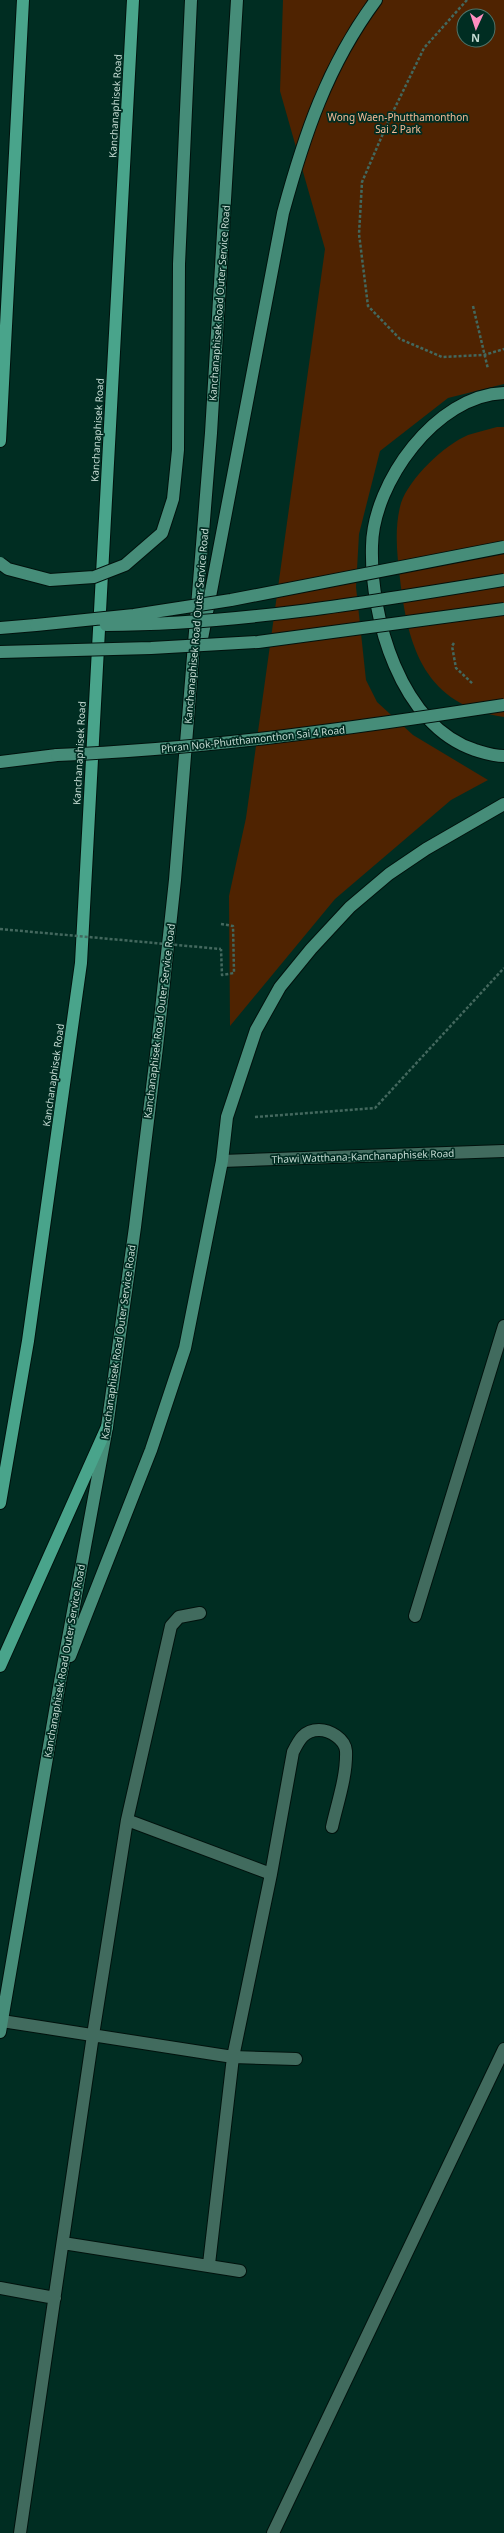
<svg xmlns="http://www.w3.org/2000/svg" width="504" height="2533" viewBox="0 0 504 2533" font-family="'Noto Sans',sans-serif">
<rect width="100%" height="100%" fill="#002d22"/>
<path fill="#4f2301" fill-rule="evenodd" d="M283,0H504V384L448,398L380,451L359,534L356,587L366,680L377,702L413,735L488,780L451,800L335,899L230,1026L229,896L246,818L325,249L280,91ZM464,16H488V40H464Z
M497,427H504V717C425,705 408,648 400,579C397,554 394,528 401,503C409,479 444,445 468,435C477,432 487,430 497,427Z"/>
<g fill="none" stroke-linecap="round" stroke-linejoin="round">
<g stroke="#00120d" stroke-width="14">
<path id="minor" d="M222,1161L504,1151
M415,1616L504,1326
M127,1820L271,1874
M2,2021L233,2057L296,2059
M63,2243L240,2271
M209,2264L233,2057L271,1874L293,1752C299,1740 304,1730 319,1730C330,1730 345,1739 346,1751C347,1776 337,1804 332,1827
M0,2288L55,2298
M20,2533L93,2035L127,1820L171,1626L179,1617L200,1613
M273,2533L504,2049"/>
</g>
<g stroke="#00120d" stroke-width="14">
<path id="major" d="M504,393C436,395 373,483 372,546C370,617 400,725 475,750C485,753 493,756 504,756
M0,628L36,625
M201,644L283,213C304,136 327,66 376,0
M0,762L57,755
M70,1656L151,1450L185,1348L222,1161L227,1117L256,1030L280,987L311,949L350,907L389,874L426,849L504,804
M0,2032L60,1682L107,1427L135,1227L157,1047L175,880L211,433L237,0"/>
</g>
<g stroke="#00120d" stroke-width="14">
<path id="highway" d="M0,441L23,0
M0,1503L28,1341L81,963L133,0
M0,1666L107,1427"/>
</g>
<path stroke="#43685e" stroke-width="2.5" stroke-dasharray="3 2" stroke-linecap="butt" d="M467,0L424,48L388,122L362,182L359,234L368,306L400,339L442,357L484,355L504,349
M473,306L488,369
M454,643L452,646L456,668L473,684
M221,924L233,926L234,973L222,975L221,949
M255,1117L375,1108L504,968"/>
<use href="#minor" stroke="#416b5e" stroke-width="12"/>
<use href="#major" stroke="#468d79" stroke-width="12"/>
<use href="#highway" stroke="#49a48b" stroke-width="12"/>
<g stroke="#00120d" stroke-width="14" stroke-linecap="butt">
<path id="major-bridge" d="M0,563L8,569L50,580L94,577L125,565L162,533L173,499L178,450L179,264L191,0
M36,625L134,615L231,600L504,547
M106,625C240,624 372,602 504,580
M0,652L151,648L258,642L504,609
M57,755C207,749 355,728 504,705"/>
</g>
<path stroke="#43685e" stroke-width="2.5" stroke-dasharray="3 2" stroke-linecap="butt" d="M0,929L221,949"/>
<use href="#major-bridge" stroke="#468d79" stroke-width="12"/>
</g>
<g text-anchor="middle" stroke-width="3.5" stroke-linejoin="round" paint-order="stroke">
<g font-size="10" fill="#c6dcd4" stroke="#002d22">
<text transform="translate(115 106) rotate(-87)" y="4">Kanchanaphisek Road</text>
<text transform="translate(219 303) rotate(-86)" y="4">Kanchanaphisek Road Outer Service Road</text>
<text transform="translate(97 430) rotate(-87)" y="4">Kanchanaphisek Road</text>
<text transform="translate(196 626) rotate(-85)" y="4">Kanchanaphisek Road Outer Service Road</text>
<text transform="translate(253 739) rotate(-6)" y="4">Phran Nok-Phutthamonthon Sai 4 Road</text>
<text transform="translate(79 753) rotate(-87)" y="4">Kanchanaphisek Road</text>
<text transform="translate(159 1021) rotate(-83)" y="4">Kanchanaphisek Road Outer Service Road</text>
<text transform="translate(53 1075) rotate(-82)" y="4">Kanchanaphisek Road</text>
<text transform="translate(363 1156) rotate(-2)" y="4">Thawi Watthana-Kanchanaphisek Road</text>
<text transform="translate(118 1342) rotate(-82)" y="4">Kanchanaphisek Road Outer Service Road</text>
<text transform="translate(64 1661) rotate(-80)" y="4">Kanchanaphisek Road Outer Service Road</text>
</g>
<g font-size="10" fill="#f5bb98" stroke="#002d22">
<text x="398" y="121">Wong Waen-Phutthamonthon<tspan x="398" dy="12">Sai 2 Park</tspan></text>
</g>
</g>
<g transform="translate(476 28) rotate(183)"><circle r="19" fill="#002d22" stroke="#4f7369"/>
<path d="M0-3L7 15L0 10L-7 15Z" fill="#fd8ec0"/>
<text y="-6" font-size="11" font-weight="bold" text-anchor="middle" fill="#c6dcd4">N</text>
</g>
</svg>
